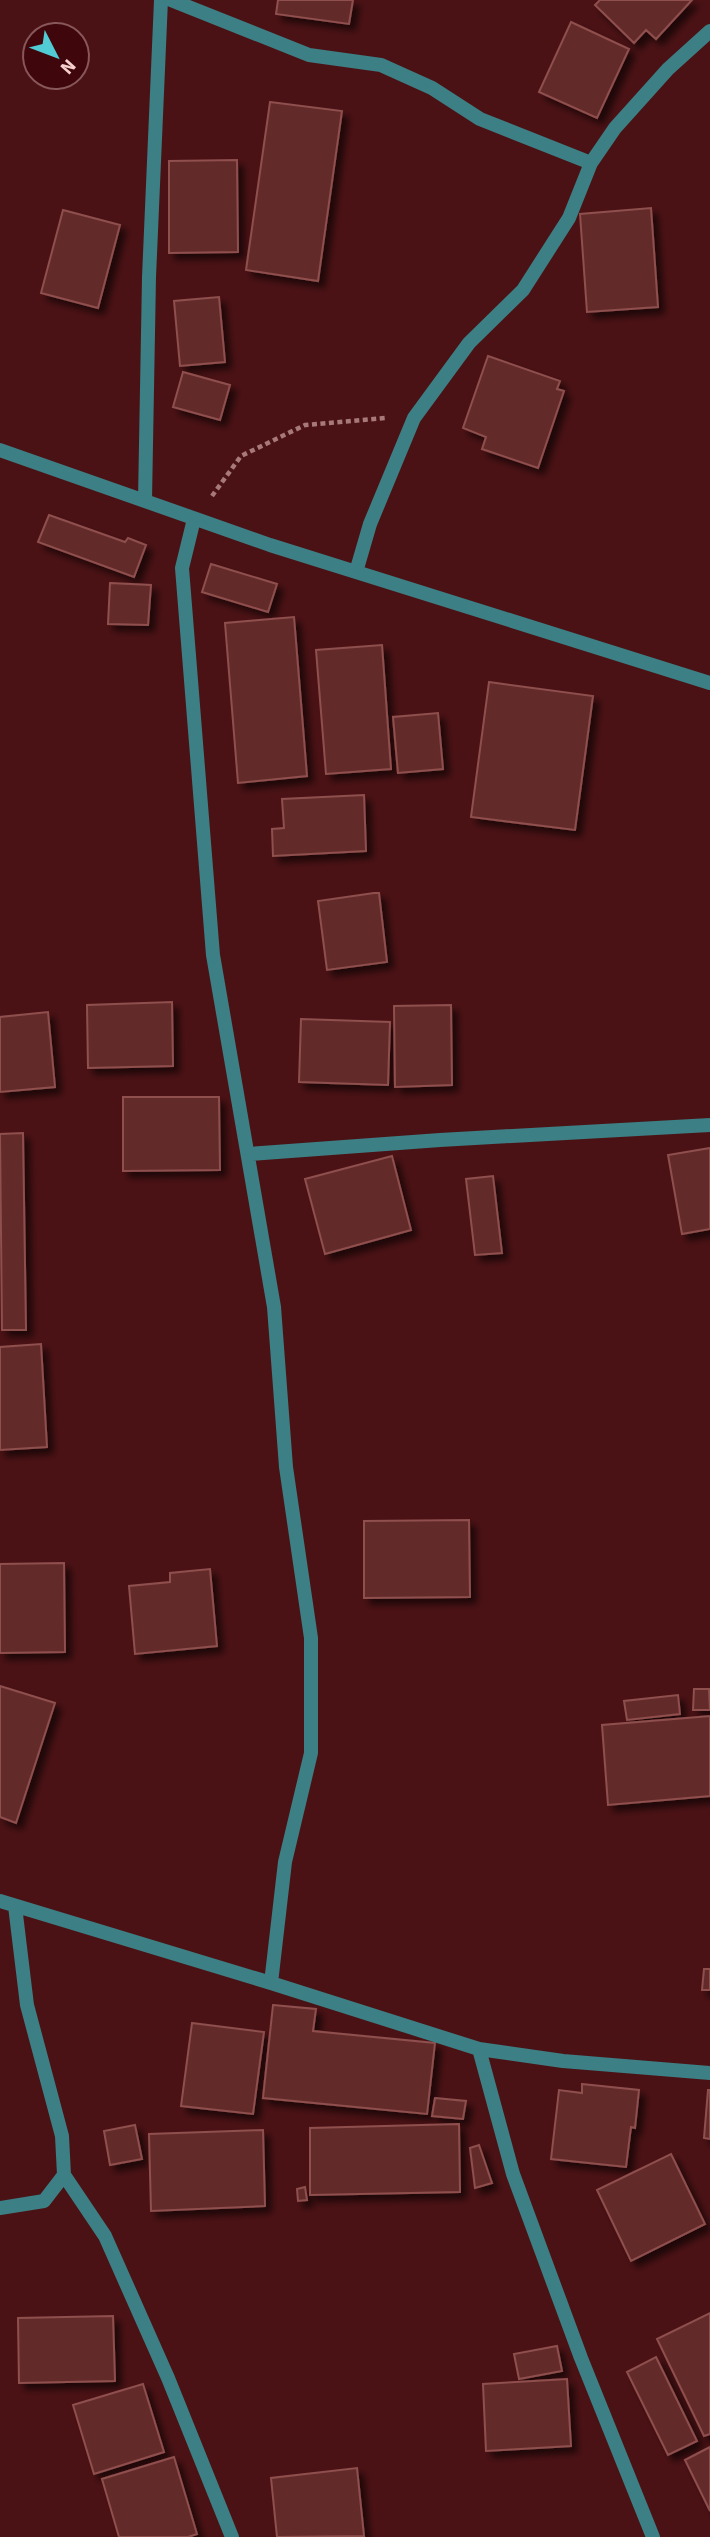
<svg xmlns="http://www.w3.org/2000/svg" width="710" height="2537" viewBox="0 0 710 2537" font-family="'Source Sans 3',sans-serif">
<defs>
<filter id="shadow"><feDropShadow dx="6" dy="6" stdDeviation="3.5" flood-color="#0009"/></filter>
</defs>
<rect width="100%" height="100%" fill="#4b1215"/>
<path fill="#642a2a" stroke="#8e4f4e" stroke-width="2" filter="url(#shadow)" d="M278,0H353L349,24L276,14Z
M600,0H692L656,39L646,30L634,43L595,5Z
M571,22L629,49L597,118L539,92Z
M270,102L342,111L318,281L246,270Z
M237,160L238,252L169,253V161Z
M651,208L658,307L587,312L580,214Z
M63,210L120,225L98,308L41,293Z
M219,297L225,362L180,366L174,301Z
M488,356L560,381L557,389L564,391L538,468L482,449L486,437L463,428Z
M183,372L230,385L220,420L173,407Z
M49,515L125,542L128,538L146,545L134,577L38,542Z
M211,564L277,584L268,612L202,592Z
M110,583L151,585L148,625L108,624Z
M294,617L307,776L238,783L225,623Z
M382,645L391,769L326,774L316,650Z
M489,682L593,696L575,830L471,817Z
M438,713L443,769L398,773L393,717Z
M364,795L366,851L273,856L272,829L284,828L282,799Z
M374,893H379L387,962L327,970L318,901Z
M172,1002L173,1066L88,1068L87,1005Z
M451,1005L452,1085L395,1087L394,1006Z
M48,1012L55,1087L0,1092V1017Z
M301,1019L390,1022L388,1085L299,1082Z
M123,1097H219L220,1170L123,1171Z
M23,1133L26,1330H2L0,1134Z
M710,1148V1229L682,1234L668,1155Z
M392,1156L411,1230L325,1254L305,1179Z
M493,1176L502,1253L475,1255L466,1179Z
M41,1344L47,1447L0,1450V1347Z
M469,1520L470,1597L364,1598V1521Z
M64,1563L65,1652L0,1653V1564Z
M210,1569L217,1646L135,1654L129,1586L170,1582V1573Z
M0,1686L55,1703L16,1823L0,1817Z
M694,1689H709L710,1710H693Z
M678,1695L680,1714L627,1720L624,1701Z
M710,1716V1796L608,1805L602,1725Z
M704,1969H710V1990H702Z
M273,2005L316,2009L313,2031L435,2043L427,2114L263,2098Z
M192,2023L264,2032L253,2114L181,2106Z
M582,2084L639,2090L635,2128L631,2127L626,2167L551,2159L559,2090L582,2093Z
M708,2090H710V2139L704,2138Z
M435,2098L466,2101L463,2119L432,2116Z
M459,2124L460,2192L310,2195V2128Z
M135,2125L142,2159L110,2165L104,2131Z
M263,2130L265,2206L151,2211L149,2134Z
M479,2145L492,2183L475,2188L470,2148Z
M671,2154L705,2224L631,2261L597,2190Z
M305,2187L307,2200L298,2201L297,2189Z
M710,2313V2434L704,2436L657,2339Z
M113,2316L115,2381L19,2383L18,2318Z
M557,2346L562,2371L519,2379L514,2354Z
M656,2357L697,2441L668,2455L627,2372Z
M567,2379L571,2446L486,2451L483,2384Z
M143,2384L164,2452L94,2474L73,2405Z
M710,2447V2511L685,2460Z
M174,2457L197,2534L188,2537H119L102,2479Z
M357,2468L364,2536L277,2537L271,2478Z"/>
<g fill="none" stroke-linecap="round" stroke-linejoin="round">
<path stroke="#a77978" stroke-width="4.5" stroke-dasharray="5 3.5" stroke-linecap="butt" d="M212,496L241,456L305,425L385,418"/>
<path stroke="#3c7f84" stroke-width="14" d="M171,0L309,55L381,65L432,88L480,119L591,163
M0,450L270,545L710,683
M145,500L149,277L161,0
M194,519L182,568L213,955L274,1307L286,1467L311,1638V1753L285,1862L271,1983
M356,572L370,524L414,418L469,343L523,290L569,218L591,163L615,128L668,69L710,31
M249,1154L440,1140L710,1125
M0,1901L271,1983L479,2049L563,2061L710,2073
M479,2049L513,2174L581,2358L653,2537
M64,2175L105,2236L168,2378L232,2537
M0,2208L44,2201L64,2175L62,2136L27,2005L15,1906"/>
</g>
<g transform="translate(56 56) rotate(132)"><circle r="33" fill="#3f060c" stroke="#885759" stroke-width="2"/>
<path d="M0-5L12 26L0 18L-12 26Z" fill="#51ccd5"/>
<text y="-10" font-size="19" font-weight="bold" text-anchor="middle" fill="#f5d0cd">N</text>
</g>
</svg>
